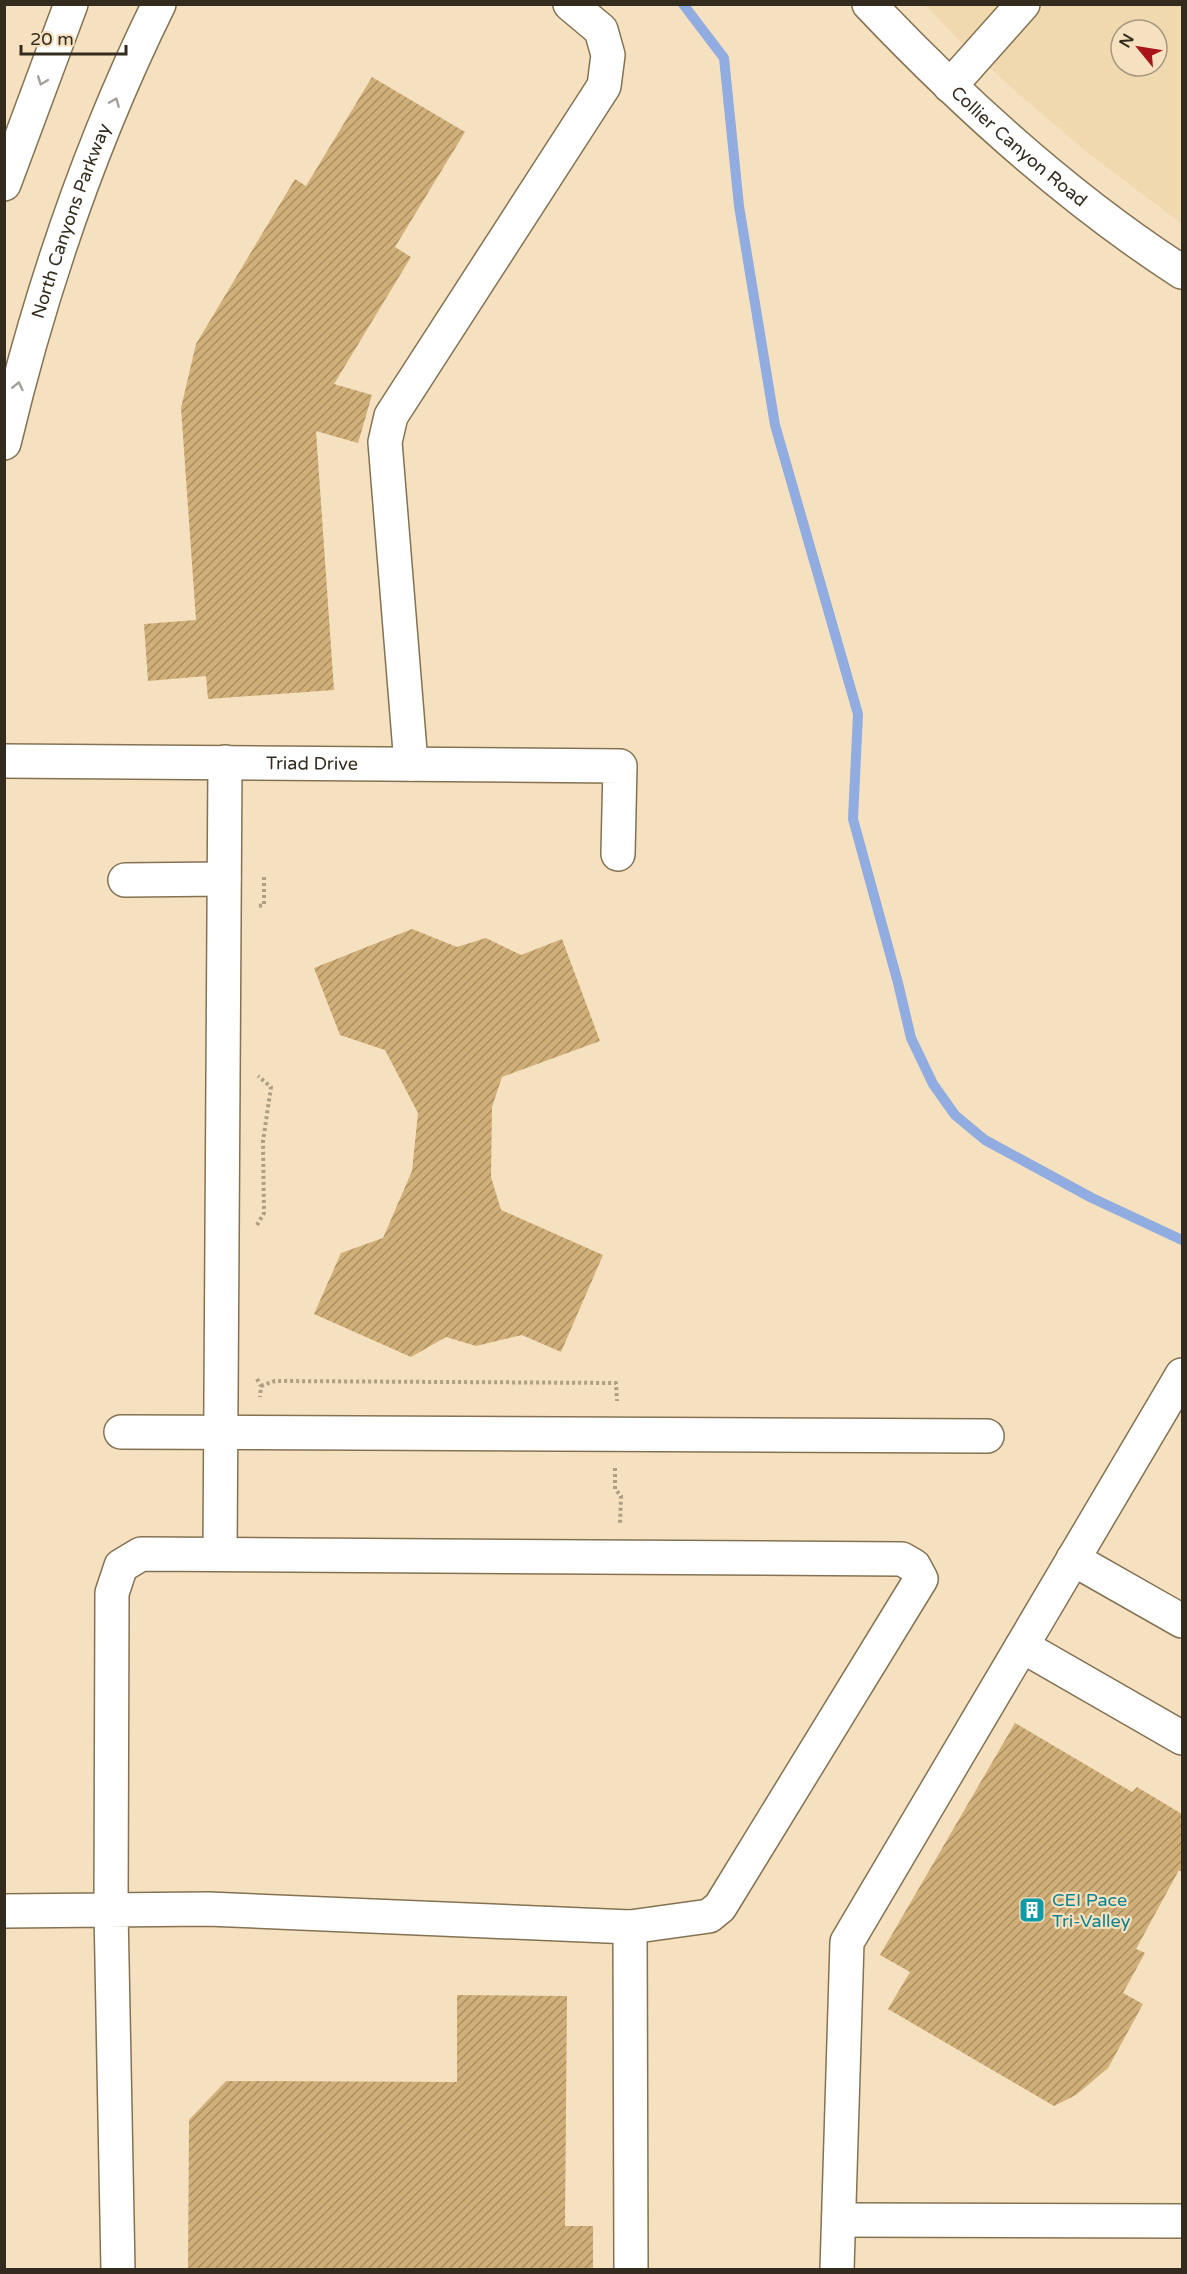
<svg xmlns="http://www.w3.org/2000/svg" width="1187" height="2274" viewBox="0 0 1187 2274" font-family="'Varela Round',sans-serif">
<defs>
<pattern id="building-hatch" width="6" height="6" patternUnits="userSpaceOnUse" patternTransform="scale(1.5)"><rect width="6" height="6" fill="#d0b078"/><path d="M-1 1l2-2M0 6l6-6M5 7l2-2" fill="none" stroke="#a98f62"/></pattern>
</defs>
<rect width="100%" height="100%" fill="#f5e1bf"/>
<path fill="#f0d8af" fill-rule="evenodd" d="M925,5H1182V224L1088,153L1020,95L961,42ZM1121,30H1157V66H1121Z"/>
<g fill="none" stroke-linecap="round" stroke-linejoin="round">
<path stroke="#90ace0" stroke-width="10" d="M683,4L724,58L739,206L775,425L858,714L853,819L898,983L911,1038L933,1084L955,1115L985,1140L1092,1198L1182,1240"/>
</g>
<path fill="url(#building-hatch)" d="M372,77L465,132L395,247L411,257L334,384L372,395L358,443L316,431L334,690L208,699L206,676L148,681L144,624L196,620L181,408L196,344L295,179L306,186Z
M412,929L457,947L486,938L521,955L562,939L600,1041L502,1077L492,1107L491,1177L501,1210L603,1255L561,1352L522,1335L476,1346L446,1337L411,1357L314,1314L341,1253L383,1238L412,1171L418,1113L385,1050L340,1035L314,968Z
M1015,1723L1132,1792L1137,1787L1182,1814V1872L1179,1870L1136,1949L1145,1953L1123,1993L1143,2004L1108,2068L1076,2095L1054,2106L888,2009L910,1972L880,1955Z
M457,1995L567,1996L565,2226H593V2270H188L189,2120L226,2081L457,2082Z"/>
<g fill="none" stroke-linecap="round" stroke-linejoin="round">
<g stroke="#847253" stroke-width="36">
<g id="minor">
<path id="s1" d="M869,4C964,104 1067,198 1182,272"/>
<path d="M950,86L1023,4"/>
<path id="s2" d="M4,761L620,766L618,854"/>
<path d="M411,764L385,442L391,416L604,86L608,55L601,30L570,4"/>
<path d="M125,880L224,879"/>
<path d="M121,1432L987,1436"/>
<path d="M220,1554L225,762"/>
<path d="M1073,1559L1182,1621"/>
<path d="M1022,1646L1182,1738"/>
<path d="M4,1911L208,1909L630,1927L709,1916L720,1907L921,1579L914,1566L902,1559L141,1554L121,1566L112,1593L111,1910L118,2270"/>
<path d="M630,1927L631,2270"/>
<path d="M839,2220L1182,2221"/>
<path d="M837,2270L847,1942L1182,1375"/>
</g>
</g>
<g stroke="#847253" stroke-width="36">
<g id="major">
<path d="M4,184L71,4"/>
<path id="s3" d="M4,443C40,292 90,144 159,4"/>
</g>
</g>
<path stroke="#ae9e84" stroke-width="4" stroke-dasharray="3 3" stroke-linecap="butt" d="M259,906L264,905V875
M257,1225L264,1213L263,1141L271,1087L258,1076
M257,1379L261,1386L260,1397
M261,1386L275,1381L616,1383L617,1401
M615,1468V1489L621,1496L620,1524"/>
<use href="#minor" stroke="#fff" stroke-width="33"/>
<use href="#major" stroke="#fff" stroke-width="33"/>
</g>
<defs><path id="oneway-chevron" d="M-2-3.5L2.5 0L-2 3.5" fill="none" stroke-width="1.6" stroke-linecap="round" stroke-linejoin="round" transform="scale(1.5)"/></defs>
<g stroke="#a3a09a">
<use href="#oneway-chevron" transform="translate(42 81) rotate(111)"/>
<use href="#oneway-chevron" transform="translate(115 102) rotate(-67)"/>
<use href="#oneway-chevron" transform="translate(18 386) rotate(-77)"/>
</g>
<defs>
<g id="building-square" transform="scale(1.35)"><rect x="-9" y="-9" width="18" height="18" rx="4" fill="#0f9aa8" stroke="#f5e1bf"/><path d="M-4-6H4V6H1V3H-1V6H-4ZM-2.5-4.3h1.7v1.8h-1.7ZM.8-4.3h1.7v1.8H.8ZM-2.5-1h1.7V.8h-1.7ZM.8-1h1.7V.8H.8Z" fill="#fff"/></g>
</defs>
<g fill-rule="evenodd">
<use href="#building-square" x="1032" y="1910"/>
</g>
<g text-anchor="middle" stroke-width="4.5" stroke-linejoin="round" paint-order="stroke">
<g font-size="18" fill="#332b1e" stroke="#f5e1bf">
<text dy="6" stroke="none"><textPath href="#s1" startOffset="207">Collier Canyon Road</textPath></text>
<text dy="6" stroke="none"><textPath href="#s3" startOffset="232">North Canyons Parkway</textPath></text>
<text dy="6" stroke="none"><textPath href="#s2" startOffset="308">Triad Drive</textPath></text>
</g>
<g font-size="18" fill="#0d838f" stroke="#f5e1bf" text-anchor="start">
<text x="1052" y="1906">CEI Pace<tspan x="1052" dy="21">Tri-Valley</tspan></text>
</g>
</g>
<rect width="1187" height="2274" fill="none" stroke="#332b1e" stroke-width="12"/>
<g transform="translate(1139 48) rotate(300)"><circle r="28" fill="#f5e1bf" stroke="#a7987f" stroke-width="1.5"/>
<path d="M0-4.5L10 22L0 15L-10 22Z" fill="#a81418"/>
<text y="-9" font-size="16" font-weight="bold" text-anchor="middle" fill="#332b1e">N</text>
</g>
<path d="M21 45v9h105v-9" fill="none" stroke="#332b1e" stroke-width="3"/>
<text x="30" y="45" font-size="18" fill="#332b1e" stroke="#f5e1bf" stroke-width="4.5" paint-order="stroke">20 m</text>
</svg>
